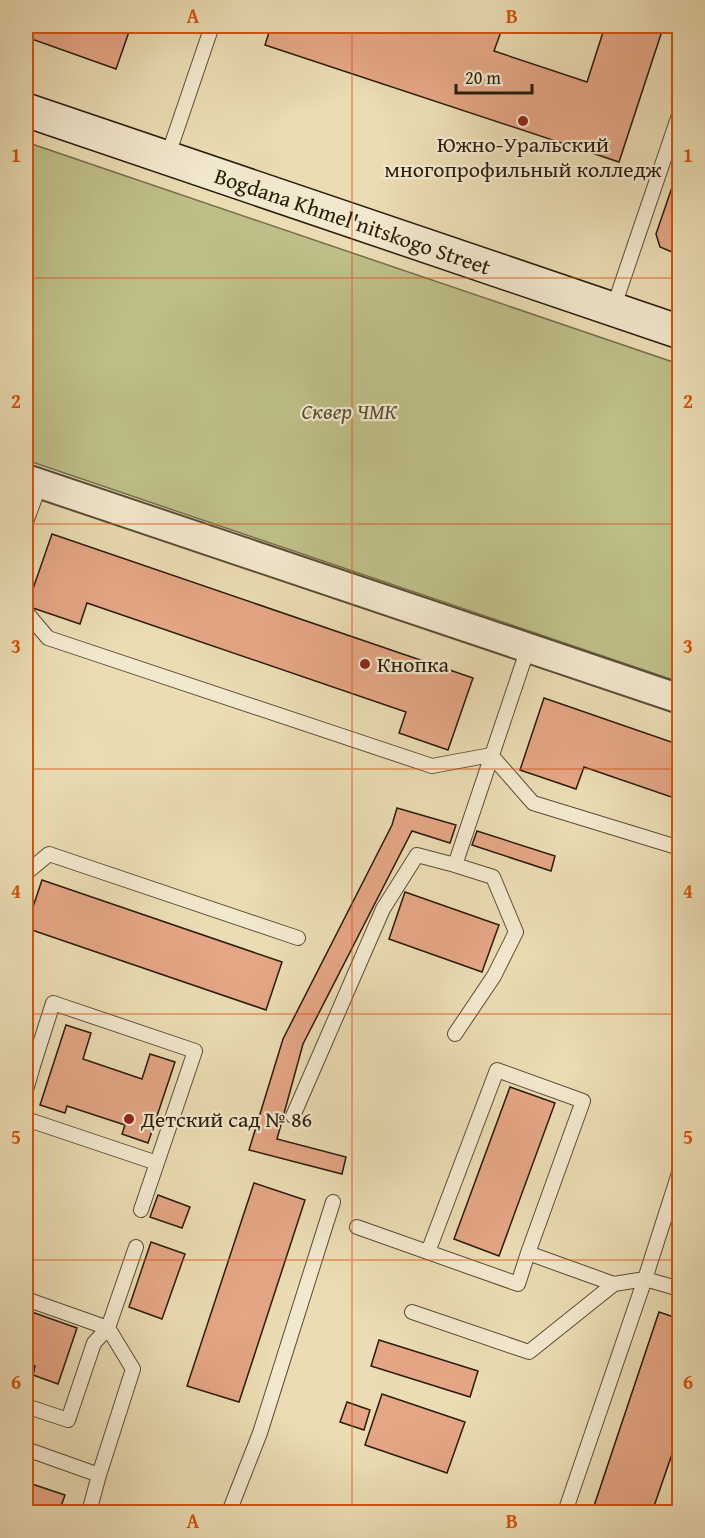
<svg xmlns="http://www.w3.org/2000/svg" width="705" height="1538" viewBox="0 0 705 1538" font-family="'Gentium Book Plus',serif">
<rect width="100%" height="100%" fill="#ebdcb3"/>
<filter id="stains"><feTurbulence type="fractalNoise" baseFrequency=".00333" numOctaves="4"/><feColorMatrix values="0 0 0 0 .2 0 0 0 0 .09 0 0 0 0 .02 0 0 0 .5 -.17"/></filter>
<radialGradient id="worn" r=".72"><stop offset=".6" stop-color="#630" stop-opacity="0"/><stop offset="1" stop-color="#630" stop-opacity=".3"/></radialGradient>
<path fill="#bebe88" stroke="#746d4a" stroke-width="1.5" d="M26,142L679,364V682L26,460Z"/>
<path fill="#e5a685" stroke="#291c0b" stroke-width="1.5" d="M26,26H131L116,69L26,37Z
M271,26H419L432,30L433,26H503L494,51L587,82L605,26H644L662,31L619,162L265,45Z
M680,164V251L672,252L660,247L656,234Z
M52,534L473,678L448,750L399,733L406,712L87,603L80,624L27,606Z
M544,698L680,745V800L584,767L576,789L520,770Z
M397,808L456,825L450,843L412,831L303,1044L277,1139L346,1157L342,1174L249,1150L283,1039L392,825Z
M477,831L555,856L551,871L472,845Z
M42,880L282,962L266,1010L26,928Z
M405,892L499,925L482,972L389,939Z
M66,1025L91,1033L83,1059L142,1079L150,1054L175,1062L148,1143L122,1134L125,1125L67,1106L65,1113L40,1105Z
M510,1087L555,1103L499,1256L454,1239Z
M254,1183L305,1200L239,1402L187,1386Z
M158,1195L190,1207L182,1228L150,1217Z
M151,1242L185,1254L162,1319L129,1307Z
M26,1310L77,1328L58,1384L33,1375L35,1366L26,1363Z
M659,1312L680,1319V1431L652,1512H592Z
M379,1340L478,1371L470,1397L371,1366Z
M382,1394L465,1422L447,1473L365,1445Z
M347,1402L370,1410L364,1430L340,1422Z
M26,1482L65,1495L59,1512H26Z"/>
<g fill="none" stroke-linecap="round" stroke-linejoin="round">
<g stroke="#5a4c35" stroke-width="16">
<path id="service" d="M167,158L212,26
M613,309L680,112
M26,522L40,484
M26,612L48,638L432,766L491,755L533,803L680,848
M455,865L493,877L516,932L494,976L455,1034
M26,873L49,854L298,938
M33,1066L53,1003L195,1051L141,1210
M26,1090L33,1066L27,1063
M293,1116L383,909L417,855L455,865L528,648
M26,1119L157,1163
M357,1227L518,1284L528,1253L614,1284L645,1279L680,1289
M428,1252L497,1070L583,1101L528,1253
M26,1299L108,1328L94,1343L68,1420L26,1406
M412,1312L529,1352L614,1284
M26,1449L99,1475L89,1512
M99,1475L133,1369L108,1328L136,1247
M229,1512L260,1433L333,1202
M471,1512H478
M565,1512L645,1279L680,1170"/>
</g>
<g stroke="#5a4c35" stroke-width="32">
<path id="minor" d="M26,479L680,699"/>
</g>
<g stroke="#291c0b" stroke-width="36">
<g id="secondary">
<path id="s1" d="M26,110L680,332"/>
</g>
</g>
<use href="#service" stroke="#f2e8ce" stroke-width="14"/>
<use href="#minor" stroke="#f2e8ce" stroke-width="28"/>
<use href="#secondary" stroke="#f2e8ce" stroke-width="33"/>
</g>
<path fill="none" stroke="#d5530c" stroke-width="1.5" stroke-opacity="0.55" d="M352,26V1512M26,278H680M26,524H680M26,769H680M26,1014H680M26,1260H680"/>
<g fill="#8f2418" stroke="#f2e8ce" stroke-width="2">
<circle cx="523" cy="121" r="6"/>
<circle cx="365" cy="664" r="6"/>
<circle cx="129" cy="1119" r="6"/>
</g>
<g text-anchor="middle" stroke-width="4.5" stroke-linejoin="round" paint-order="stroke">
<g font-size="22" fill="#291c0b" stroke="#f2e8ce" text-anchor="start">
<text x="523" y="152" text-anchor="middle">Южно-Уральский<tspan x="523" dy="25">многопрофильный колледж</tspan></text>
<text x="377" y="672">Кнопка</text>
<text x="141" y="1127">Детский сад № 86</text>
</g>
<g font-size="22" fill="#291c0b" stroke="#f2e8ce">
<text dy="8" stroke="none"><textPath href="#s1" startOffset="345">Bogdana Khmel'nitskogo Street</textPath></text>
</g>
<g font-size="22" font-style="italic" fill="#564d30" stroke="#f2e8ce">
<text x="349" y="419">Сквер ЧМК</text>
</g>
</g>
<rect width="705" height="1538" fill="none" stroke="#ebdcb3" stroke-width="66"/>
<path d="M456 84v9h76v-9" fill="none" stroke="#291c0b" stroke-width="3"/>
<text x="465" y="84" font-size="18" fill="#291c0b" stroke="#f2e8ce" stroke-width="4.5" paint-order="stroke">20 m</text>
<rect x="33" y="33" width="639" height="1472" fill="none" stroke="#d5530c" stroke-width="2"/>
<g font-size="20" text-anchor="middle" font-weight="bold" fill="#d5530c">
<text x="193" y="23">A</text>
<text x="512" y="23">B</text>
<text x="16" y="162">1</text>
<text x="688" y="162">1</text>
<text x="16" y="408">2</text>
<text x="688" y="408">2</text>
<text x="16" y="653">3</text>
<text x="688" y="653">3</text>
<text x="16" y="898">4</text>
<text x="688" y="898">4</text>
<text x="16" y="1144">5</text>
<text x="688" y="1144">5</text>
<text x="16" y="1389">6</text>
<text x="688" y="1389">6</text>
<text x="193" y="1528">A</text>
<text x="512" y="1528">B</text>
</g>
<rect width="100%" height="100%" filter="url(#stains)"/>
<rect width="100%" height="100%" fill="url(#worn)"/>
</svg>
